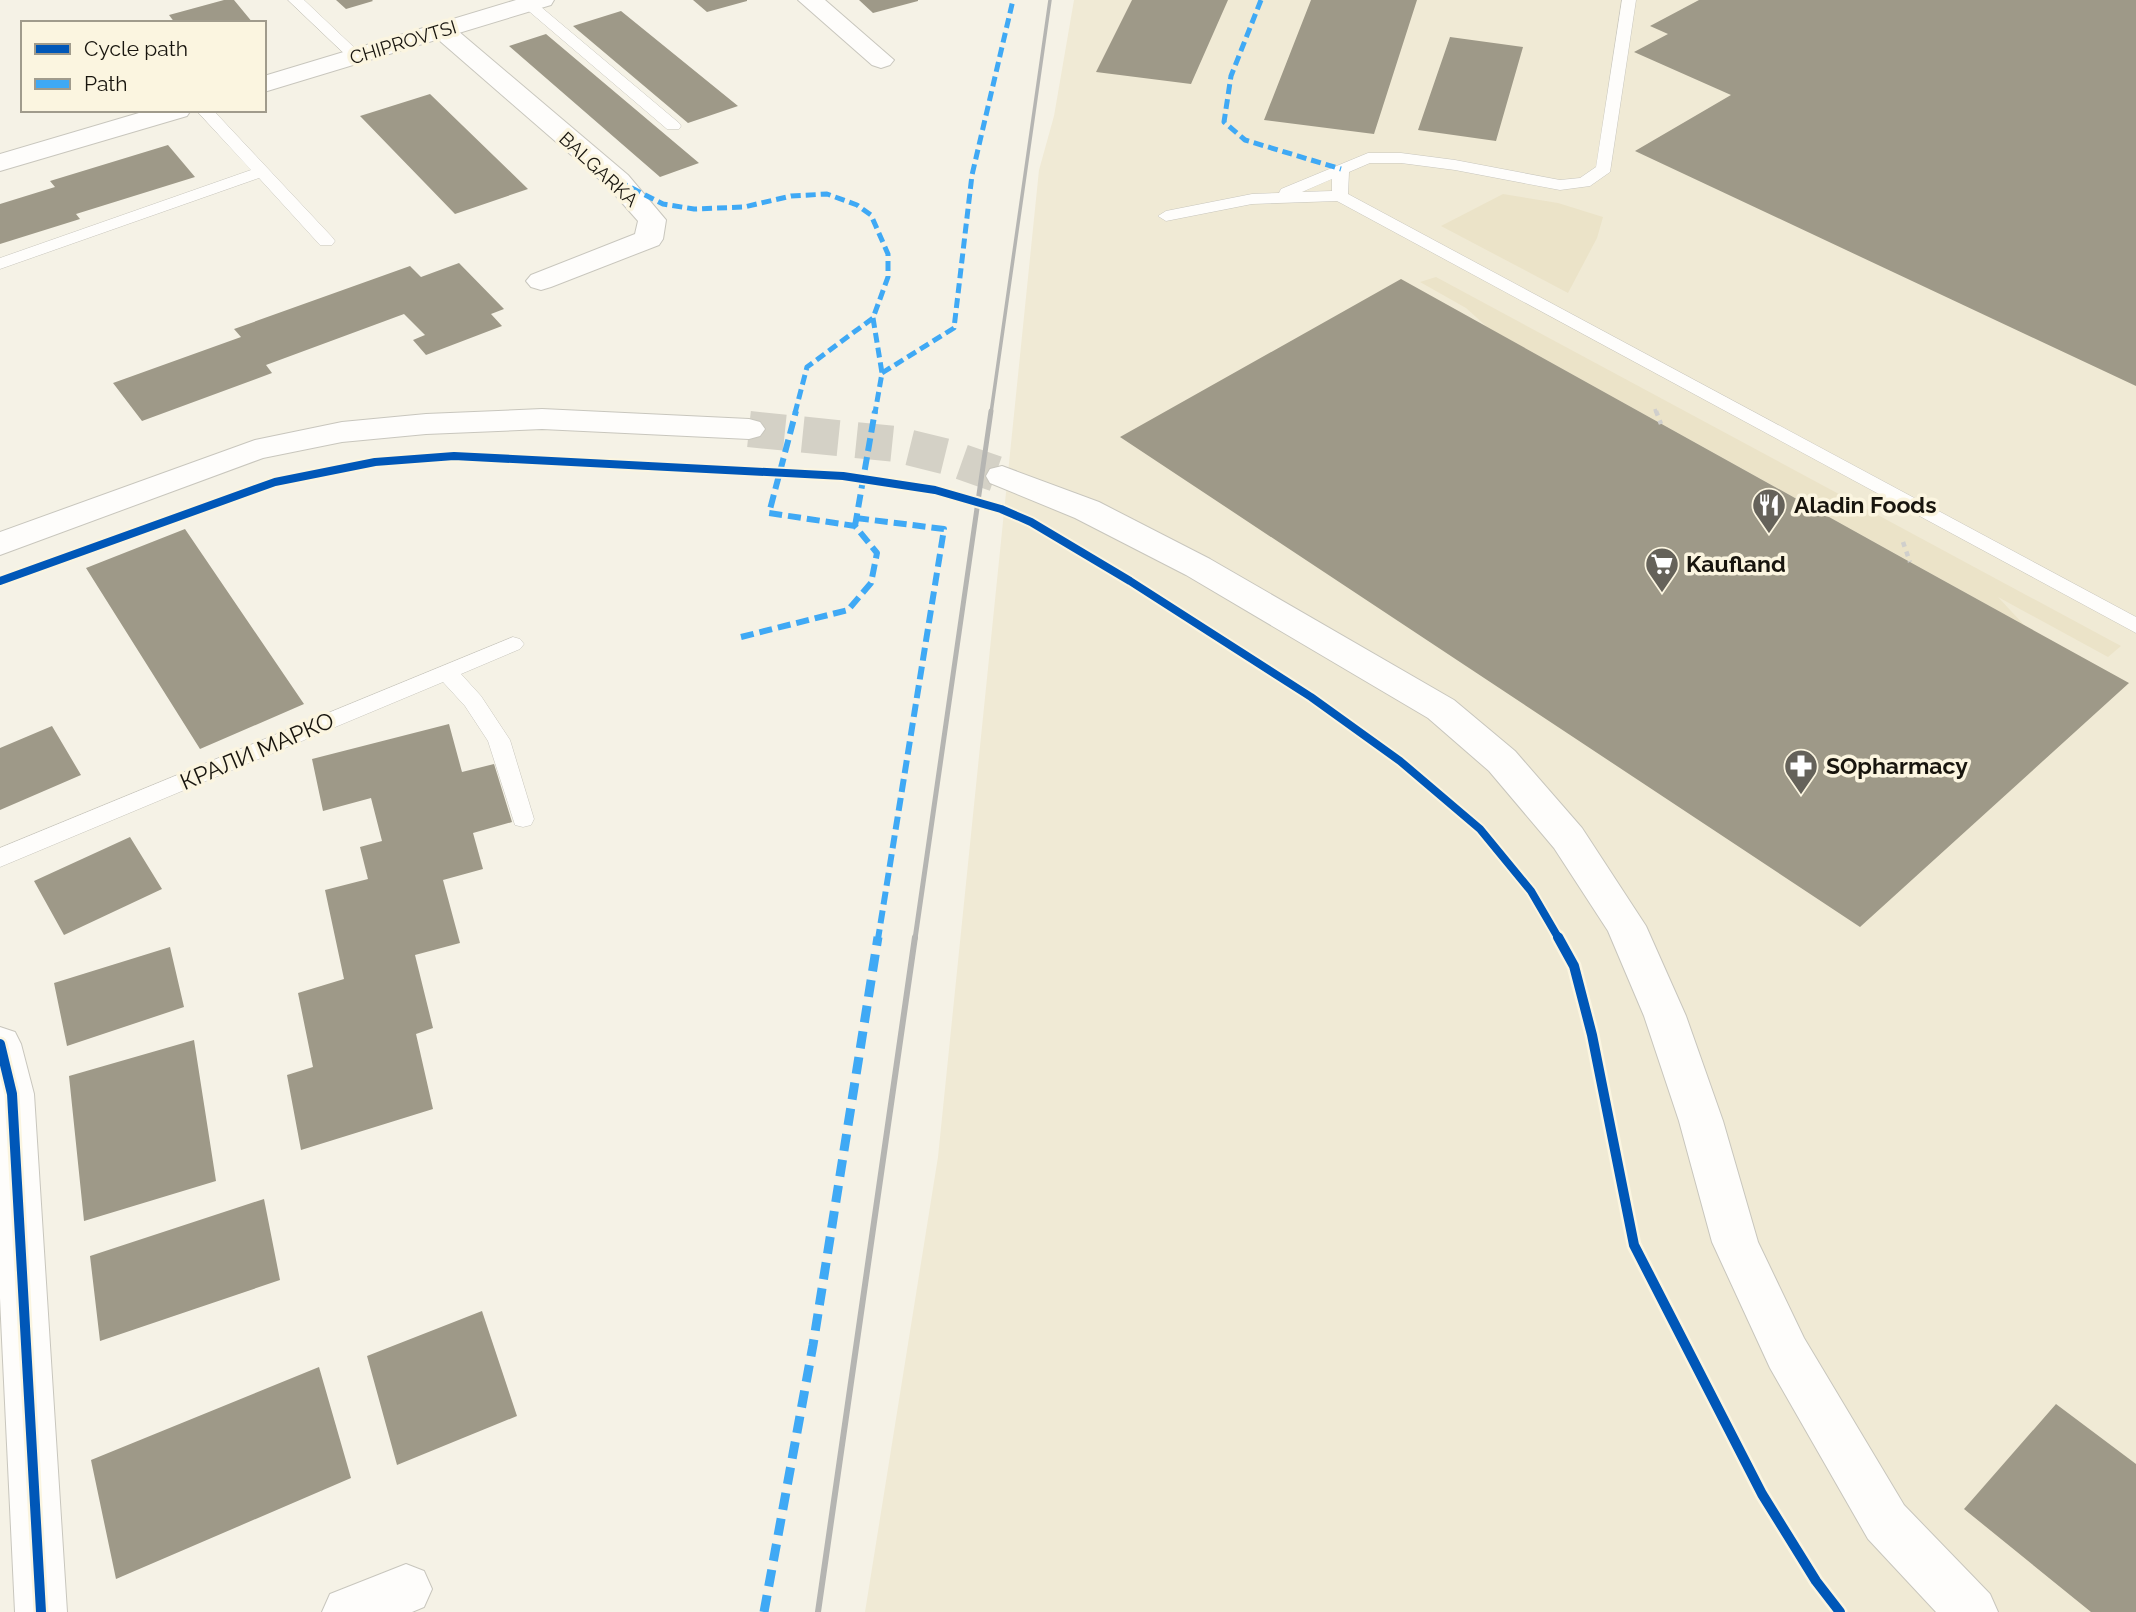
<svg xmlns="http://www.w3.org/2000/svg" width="2136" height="1612" viewBox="0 0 2136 1612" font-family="Raleway,sans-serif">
<rect width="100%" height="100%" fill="#f5f2e6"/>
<path fill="#f0ead5" d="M1074,0H2136V1612H865L938,1157L1039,170L1054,116Z"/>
<path fill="#ebe3c8" d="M1503,194L1558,203L1603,217L1597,238L1568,293L1441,226Z
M1436,277L2121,646L2108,657L1998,597L2024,625L1487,327L1466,308L1420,282Z"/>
<path fill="#9e9988" d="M224,0H234L253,23H175L169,15Z
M336,0H372L373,1L346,9Z
M693,0H747V1L707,12Z
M859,0H918V1L873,13Z
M1132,0H1228L1191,84L1096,72Z
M1311,0H1417L1374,134L1264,120Z
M1699,0H2136V386L1635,151L1731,95L1634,52L1668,34L1650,26Z
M621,11L738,106L688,123L573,26Z
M546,34L699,163L660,177L509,46Z
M1450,37L1523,47L1496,141L1418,130Z
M430,94L528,189L455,214L360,116Z
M168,145L195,177L76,214L80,219L0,244V204L55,187L50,181Z
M459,263L504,309L491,314L502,326L426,355L413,340L425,335L404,314L266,365L272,373L142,421L113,383L241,337L234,329L410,266L421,277Z
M1401,279L1910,562L2129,683L1860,927L1120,437Z
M185,529L304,704L200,749L86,568Z
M449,724L462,772L494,764L512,822L473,833L483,869L443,880L460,943L415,955L433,1028L416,1034L433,1109L301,1150L287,1075L313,1067L298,993L344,979L325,890L368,879L360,847L382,841L371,798L323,811L312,759Z
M52,726L81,775L0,810V748Z
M130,837L162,889L64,935L34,881Z
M170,947L184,1007L67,1046L54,983Z
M194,1040L216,1181L84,1221L69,1076Z
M264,1199L280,1280L100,1341L90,1256Z
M482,1311L517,1416L397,1465L367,1356Z
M319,1367L351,1478L116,1579L91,1460Z
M2056,1404L2136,1464V1612H2091L1964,1509Z"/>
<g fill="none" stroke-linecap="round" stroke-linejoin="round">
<path stroke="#d4d1c6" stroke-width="36" stroke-dasharray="36 18" stroke-linecap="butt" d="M749,429L895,444L948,457L1002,476"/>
<g stroke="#c8c6bd" stroke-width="1">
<path id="lane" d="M288,0H304L360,53L363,56L360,59H350Z
M1622,0H1636L1610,172L1590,186L1560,190L1455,170L1401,163H1370L1349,172L1348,194L2136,617V633L1337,201L1252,204L1166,221L1158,216L1166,211L1252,194L1279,193L1281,189L1368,153H1401L1455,160L1560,180L1580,178L1596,167ZM1332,179V191L1302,192Z
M524,1H534L679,123L681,126L679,129H667L524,7L522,4Z
M196,110H213L332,237L335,241L332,245H320L259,178L0,269V258L251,170Z
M513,637L520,639L524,644L520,649L461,674L481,696L510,740L534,819L531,825L523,827L515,825L488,741L465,706L443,682L0,867V848Z"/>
</g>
<g stroke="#c8c6bd" stroke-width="2">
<path id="street" d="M798,0H825L894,60L890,65L881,68L872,65Z
M442,22L451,25L628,175L666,220L663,239L659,245L551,287L541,290L531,287L526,281L531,275L635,234L638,221L608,187L433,35L429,30L433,25Z
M0,1027L15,1032L21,1044L34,1094L67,1612H15L0,1298Z
M406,1564L424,1571L432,1589L424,1607L412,1612H322L330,1594Z"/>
</g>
<g stroke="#c8c6bd" stroke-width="2">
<path id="secondary" d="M516,0H554L551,5L264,92V76Z
M149,110H191L187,116L0,171V154Z
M542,409L749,419L760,422L765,429L760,436L749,439L542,429L426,434L342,442L263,458L0,555V532L255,440L342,422L426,414Z
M1002,466L1099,502L1210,559L1454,700L1515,751L1582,828L1646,926L1686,1016L1723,1121L1758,1242L1804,1338L1904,1505L1990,1594L1998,1612H1936L1868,1539L1770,1368L1712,1242L1679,1121L1644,1016L1608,931L1554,848L1489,771L1428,718L1186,575L1075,518L990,483L986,476L990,469Z"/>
</g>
<path stroke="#d0cfcc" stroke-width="3.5" stroke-dasharray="3.5 3.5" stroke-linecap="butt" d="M1655,409L1656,413"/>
<path stroke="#d0cfcc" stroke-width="4.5" stroke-dasharray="5 5" stroke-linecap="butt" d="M1656,411L1661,424
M1903,542L1910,562"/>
<use href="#lane" fill="#fefdfb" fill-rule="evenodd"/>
<use href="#street" fill="#fefdfb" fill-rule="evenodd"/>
<use href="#secondary" fill="#fefdfb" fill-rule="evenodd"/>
<path stroke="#b5b5b2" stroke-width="3.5" d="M991,413L1050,0"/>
<path stroke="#b5b5b2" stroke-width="5" d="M915,939L991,411"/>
<path stroke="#b5b5b2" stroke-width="6" d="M818,1612L915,937"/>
<path stroke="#3fa9f5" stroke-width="5" stroke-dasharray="10 5" stroke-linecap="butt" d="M1261,0L1231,76L1224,122L1245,140L1341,169
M618,181L663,204L694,209L744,207L791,196L827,194L857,205L871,215L888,254V277L873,318L807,367L795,413
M873,318L882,373L875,413
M882,373L954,328L972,175L1013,0"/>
<path stroke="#3fa9f5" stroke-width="6" stroke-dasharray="13 6" stroke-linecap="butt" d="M856,518L944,529L878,939
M855,526L875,411
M741,637L848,610L871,583L877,553L855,526L769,513L796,411"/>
<path stroke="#3fa9f5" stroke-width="9" stroke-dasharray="17 9" stroke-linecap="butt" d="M764,1612L813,1345L878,937"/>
<g stroke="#fbf5e0" stroke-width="12">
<path id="cycleway-far1" d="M0,581L275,482L375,462L454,456L843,476L935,490L1001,509L1031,522L1130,581L1311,697L1400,761L1480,829L1531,891L1559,939"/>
</g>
<g stroke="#fbf5e0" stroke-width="15">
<path id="cycleway" d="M1558,937L1574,966L1592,1035L1634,1245L1762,1494L1816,1581L1840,1612
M0,1044L12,1094L41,1612"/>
</g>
<use href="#cycleway-far1" stroke="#0057b8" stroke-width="8"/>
<use href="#cycleway" stroke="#0057b8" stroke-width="10"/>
</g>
<defs>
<g id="restaurant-pin" transform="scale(1.75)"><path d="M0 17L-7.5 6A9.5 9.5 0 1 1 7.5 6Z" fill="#65625a" stroke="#fbf5e0"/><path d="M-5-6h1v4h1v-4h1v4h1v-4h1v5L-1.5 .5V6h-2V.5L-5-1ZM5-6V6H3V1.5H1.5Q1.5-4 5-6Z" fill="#fff"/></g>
<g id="supermarket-pin" transform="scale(1.75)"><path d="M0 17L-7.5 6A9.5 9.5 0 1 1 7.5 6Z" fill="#65625a" stroke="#fbf5e0"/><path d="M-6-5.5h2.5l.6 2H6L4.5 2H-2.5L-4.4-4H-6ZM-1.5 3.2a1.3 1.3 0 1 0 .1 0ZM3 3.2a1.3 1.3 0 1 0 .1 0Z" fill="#fff"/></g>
<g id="pharmacy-pin" transform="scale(1.75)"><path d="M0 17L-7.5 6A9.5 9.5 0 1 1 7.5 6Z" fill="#65625a" stroke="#fbf5e0"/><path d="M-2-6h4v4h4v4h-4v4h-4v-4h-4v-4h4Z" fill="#fff"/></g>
</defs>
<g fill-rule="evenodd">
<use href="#restaurant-pin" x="1769" y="505"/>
<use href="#supermarket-pin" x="1662" y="564"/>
<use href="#pharmacy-pin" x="1801" y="766"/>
</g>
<g text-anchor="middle" stroke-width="7" stroke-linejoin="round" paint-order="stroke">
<g font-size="19" fill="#18150e" stroke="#fbf5e0">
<text transform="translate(403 42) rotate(-17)" y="7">CHIPROVTSI</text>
<text transform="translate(599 169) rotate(43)" y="7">BALGARKA</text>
</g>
<g font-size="23" font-weight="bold" fill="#18150e" stroke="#fbf5e0" text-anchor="start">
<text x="1794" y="513">Aladin Foods</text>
<text x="1686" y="572">Kaufland</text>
<text x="1826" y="774">SOpharmacy</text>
</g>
<g font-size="23" fill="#18150e" stroke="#fbf5e0">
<text transform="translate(257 751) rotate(-23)" y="8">КРАЛИ МАРКО</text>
</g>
</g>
<rect x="21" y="21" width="245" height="91" fill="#fbf5e0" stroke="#a09b8c" stroke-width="2"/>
<rect x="35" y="44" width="35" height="10" fill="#0057b8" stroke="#a09b8c" stroke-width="2"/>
<text x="84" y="56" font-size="21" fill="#18150e">Cycle path</text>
<rect x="35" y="79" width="35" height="10" fill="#3fa9f5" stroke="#a09b8c" stroke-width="2"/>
<text x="84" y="91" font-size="21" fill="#18150e">Path</text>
</svg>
